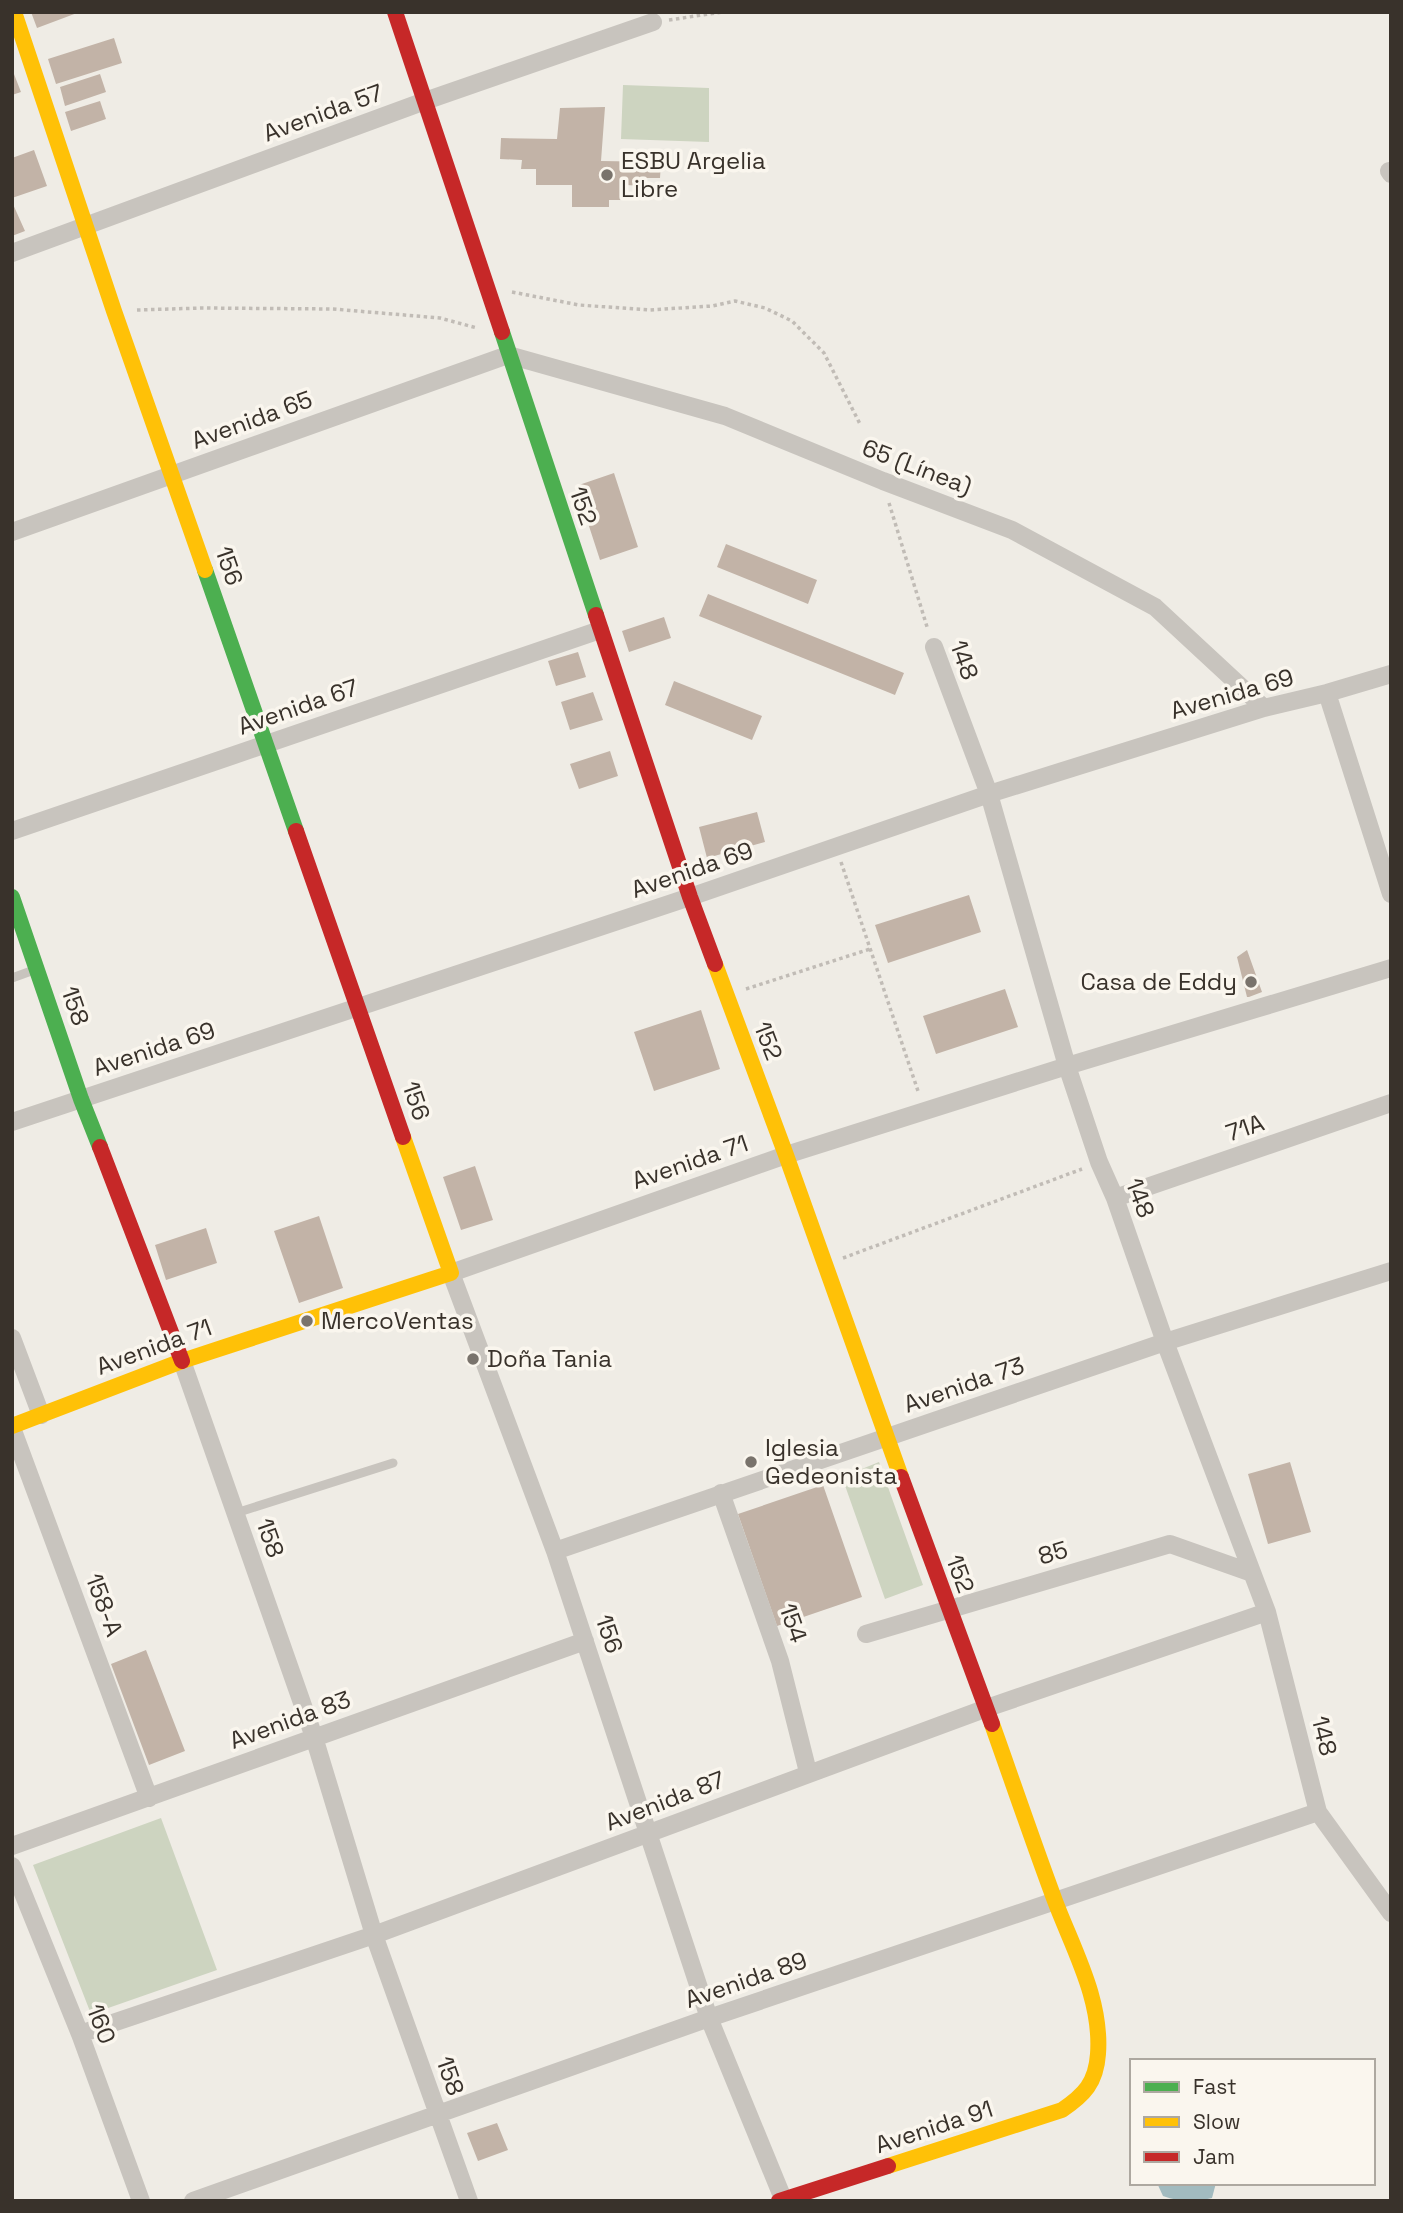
<svg xmlns="http://www.w3.org/2000/svg" width="1403" height="2213" viewBox="0 0 1403 2213" font-family="'Space Grotesk',sans-serif">
<rect width="100%" height="100%" fill="#efece5"/>
<path fill="#cdd4c0" d="M623,85L709,88V142L621,139Z
M879,1462L923,1585L885,1599L842,1477Z
M161,1818L217,1970L91,2014L33,1865Z"/>
<path fill="#a2bbbf" d="M1157,2183H1216L1212,2198C1195,2202 1180,2202 1163,2196Z"/>
<path fill="#c2b3a7" d="M31,12H77V13L37,28Z
M114,38L122,63L56,84L48,59Z
M12,69L21,92L12,95Z
M100,74L106,92L65,106L60,87Z
M100,101L106,119L71,131L65,112Z
M605,107L601,161L661,162L660,178H644V186L626,185V200H609V207H572V185H536V169H521L522,160L500,159L501,138L557,139L560,108Z
M34,150L47,186L12,198V158Z
M12,202L25,231L12,236Z
M614,473L638,547L600,560L576,486Z
M726,544L817,580L808,604L717,567Z
M708,594L904,673L895,695L699,616Z
M664,617L671,638L629,652L622,631Z
M578,652L586,677L556,686L548,661Z
M674,681L762,716L752,740L665,705Z
M593,692L603,720L570,730L561,702Z
M610,751L618,776L579,789L570,764Z
M757,812L765,842L707,858L699,827Z
M969,895L981,932L888,963L875,925Z
M1247,950L1262,992L1249,997H1247L1237,957Z
M1005,989L1018,1027L936,1054L923,1016Z
M701,1010L720,1069L654,1091L634,1032Z
M475,1166L493,1220L461,1230L443,1177Z
M319,1216L343,1288L299,1303L274,1231Z
M206,1228L217,1263L166,1280L155,1245Z
M1290,1462L1311,1532L1268,1544L1248,1474Z
M823,1485L862,1597L777,1626L738,1514Z
M146,1650L185,1751L149,1765L111,1664Z
M497,2123L508,2150L478,2161L467,2133Z"/>
<g fill="none" stroke-linecap="round" stroke-linejoin="round">
<path stroke="#c1bcb6" stroke-width="3.5" stroke-dasharray="3.5 3.5" stroke-linecap="butt" d="M669,20L722,12
M512,292L579,305L649,310L712,306L735,301L765,308L792,321L824,353L860,424
M137,310L203,308L333,309L440,318L477,328
M889,503L928,630
M841,862L919,1094
M746,989L870,949
M843,1258L1082,1169"/>
<path stroke="#c8c4be" stroke-width="9" d="M12,978L34,970
M236,1513L393,1463"/>
<path stroke="#c8c4be" stroke-width="18" d="M1389,171L1391,174
M12,253L425,101L653,22
M12,532L508,355L725,416L883,481L1012,530L1155,607L1264,708
M934,647L989,794L1067,1066L1099,1162L1115,1198L1165,1342L1267,1612L1318,1812L1391,1913
M1327,693L1391,894
M12,831L600,630
M12,1122L690,897L989,794L1264,708L1327,693L1391,674
M1115,1198L1391,1103
M12,1338L41,1415
M182,1361L314,1737L374,1935L469,2201
M12,1428L149,1798
M721,1493L780,1661L808,1772
M555,1551L1165,1342L1391,1271
M866,1634L1170,1544L1252,1573
M12,1846L585,1641
M12,1866L80,2034L141,2201
M80,2034L374,1935L987,1708L1267,1612
M193,2201L709,2018L1318,1812
M784,2201L709,2018L555,1551L451,1273L786,1155L1067,1066L1391,968"/>
<path stroke="#4caf50" stroke-width="16" d="M502,332L596,615
M205,570L296,831
M12,897L81,1099L100,1147"/>
<path stroke="#ffc107" stroke-width="16" d="M14,12L114,311L205,570
M715,964L786,1155L901,1477
M12,1426L182,1361L451,1273L403,1137
M888,2166L1062,2110C1084,2095 1096,2083 1098,2054C1102,2000 1074,1951 1055,1901C1033,1842 1013,1783 992,1724"/>
<path stroke="#c62828" stroke-width="16" d="M395,12L502,332
M596,615L690,897L715,964
M296,831L403,1137
M100,1147L182,1361
M901,1477L992,1724
M779,2201L888,2166"/>
</g>
<g fill="#79736c" stroke="#faf6ee" stroke-width="2.5">
<circle cx="607" cy="175" r="7"/>
<circle cx="1251" cy="982" r="7"/>
<circle cx="307" cy="1321" r="7"/>
<circle cx="473" cy="1359" r="7"/>
<circle cx="751" cy="1462" r="7"/>
</g>
<g text-anchor="middle" stroke-width="7" stroke-linejoin="round" paint-order="stroke">
<g font-size="24" fill="#39322b" stroke="#faf6ee">
<text transform="translate(323 113) rotate(-20)" y="8">Avenida 57</text>
<text transform="translate(252 420) rotate(-20)" y="8">Avenida 65</text>
<text transform="translate(917 467) rotate(21)" y="8">65 (Línea)</text>
<text transform="translate(583 506) rotate(71)" y="8">152</text>
<text transform="translate(229 566) rotate(71)" y="8">156</text>
<text transform="translate(964 660) rotate(70)" y="8">148</text>
<text transform="translate(1232 694) rotate(-16)" y="8">Avenida 69</text>
<text transform="translate(298 707) rotate(-19)" y="8">Avenida 67</text>
<text transform="translate(692 870) rotate(-19)" y="8">Avenida 69</text>
<text transform="translate(75 1006) rotate(71)" y="8">158</text>
<text transform="translate(768 1041) rotate(69)" y="8">152</text>
<text transform="translate(154 1049) rotate(-18)" y="8">Avenida 69</text>
<text transform="translate(416 1101) rotate(71)" y="8">156</text>
<text transform="translate(1245 1128) rotate(-19)" y="8">71A</text>
<text transform="translate(690 1162) rotate(-19)" y="8">Avenida 71</text>
<text transform="translate(1140 1198) rotate(69)" y="8">148</text>
<text transform="translate(154 1347) rotate(-20)" y="8">Avenida 71</text>
<text transform="translate(964 1385) rotate(-19)" y="8">Avenida 73</text>
<text transform="translate(270 1538) rotate(71)" y="8">158</text>
<text transform="translate(1053 1553) rotate(-16)" y="8">85</text>
<text transform="translate(960 1574) rotate(70)" y="8">152</text>
<text transform="translate(104 1605) rotate(70)" y="8">158-A</text>
<text transform="translate(793 1623) rotate(71)" y="8">154</text>
<text transform="translate(609 1634) rotate(72)" y="8">156</text>
<text transform="translate(290 1720) rotate(-20)" y="8">Avenida 83</text>
<text transform="translate(1324 1736) rotate(76)" y="8">148</text>
<text transform="translate(665 1801) rotate(-21)" y="8">Avenida 87</text>
<text transform="translate(746 1980) rotate(-19)" y="8">Avenida 89</text>
<text transform="translate(101 2024) rotate(69)" y="8">160</text>
<text transform="translate(450 2076) rotate(71)" y="8">158</text>
<text transform="translate(934 2127) rotate(-18)" y="8">Avenida 91</text>
</g>
<g font-size="24" fill="#39322b" stroke="#faf6ee" text-anchor="start">
<text x="621" y="169">ESBU Argelia<tspan x="621" dy="28">Libre</tspan></text>
<text x="1237" y="990" text-anchor="end">Casa de Eddy</text>
<text x="321" y="1329">MercoVentas</text>
<text x="487" y="1367">Doña Tania</text>
<text x="765" y="1456">Iglesia<tspan x="765" dy="28">Gedeonista</tspan></text>
</g>
</g>
<rect width="1403" height="2213" fill="none" stroke="#39322b" stroke-width="28"/>
<rect x="1130" y="2059" width="245" height="126" fill="#faf6ee" stroke="#ada8a0" stroke-width="2"/>
<rect x="1144" y="2082" width="35" height="10" fill="#4caf50" stroke="#ada8a0" stroke-width="2"/>
<text x="1193" y="2094" font-size="21" fill="#39322b">Fast</text>
<rect x="1144" y="2117" width="35" height="10" fill="#ffc107" stroke="#ada8a0" stroke-width="2"/>
<text x="1193" y="2129" font-size="21" fill="#39322b">Slow</text>
<rect x="1144" y="2152" width="35" height="10" fill="#c62828" stroke="#ada8a0" stroke-width="2"/>
<text x="1193" y="2164" font-size="21" fill="#39322b">Jam</text>
</svg>
